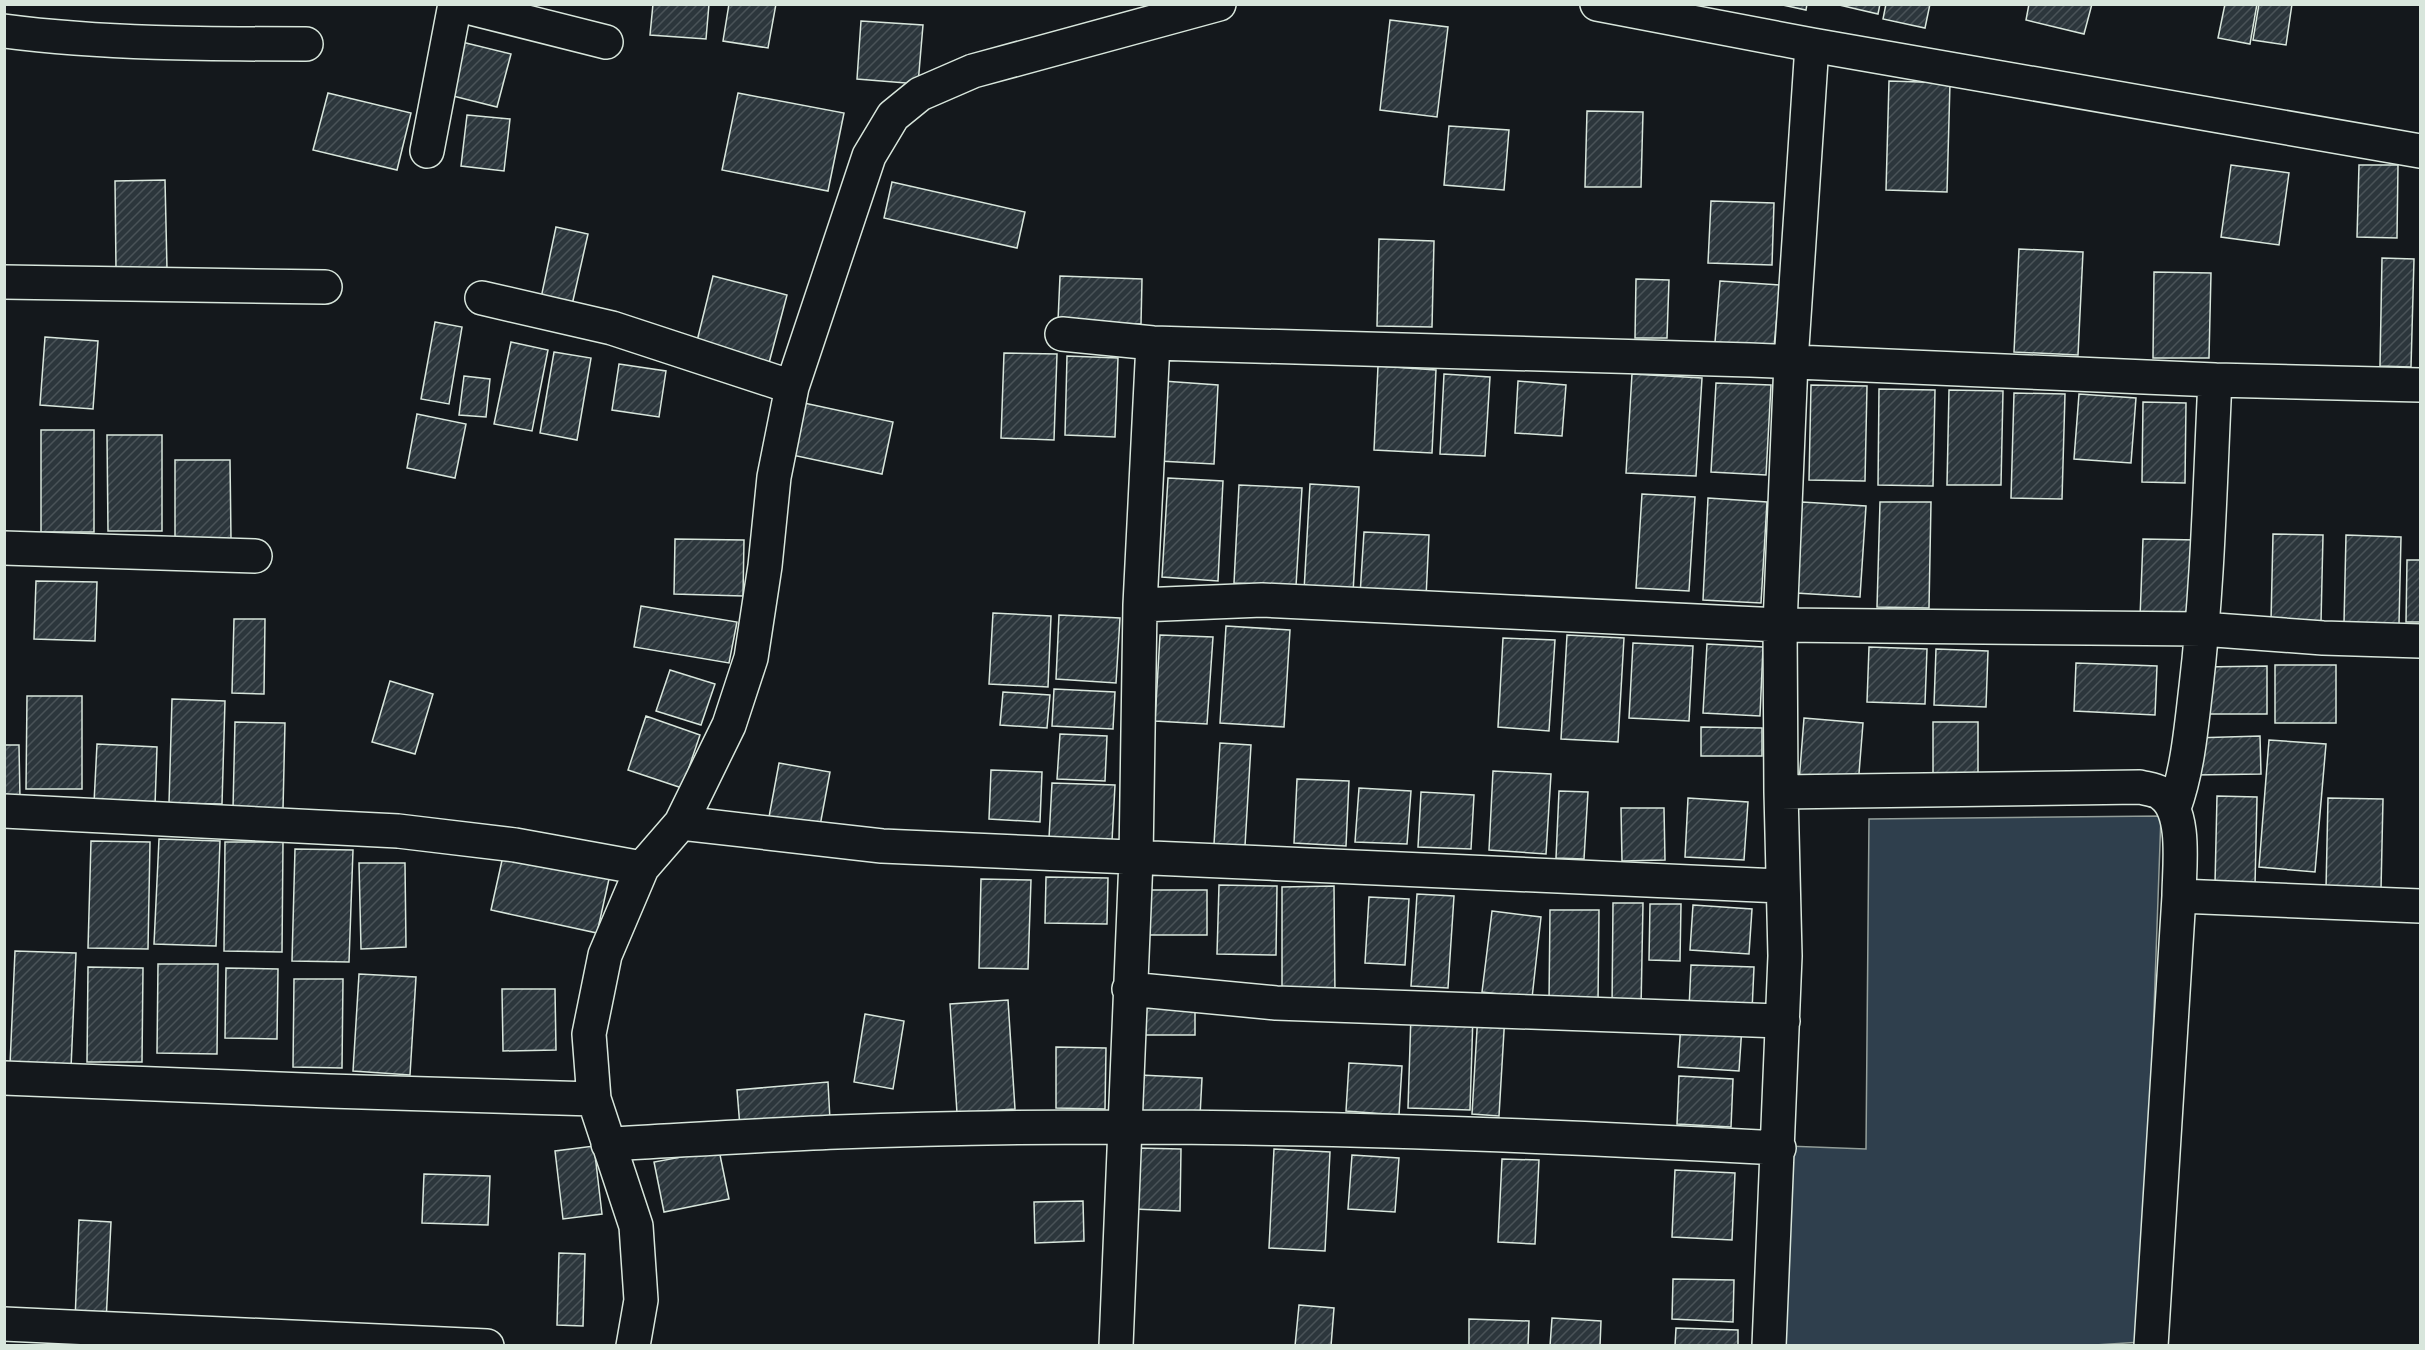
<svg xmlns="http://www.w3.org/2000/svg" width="2425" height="1350" viewBox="0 0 2425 1350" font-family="'DejaVu Sans',sans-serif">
<defs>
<pattern id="building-hatch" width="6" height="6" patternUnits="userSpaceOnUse" patternTransform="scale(1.5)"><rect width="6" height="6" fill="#2c363c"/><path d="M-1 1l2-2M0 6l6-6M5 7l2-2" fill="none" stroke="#4a5358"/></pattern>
</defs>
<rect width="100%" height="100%" fill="#14181c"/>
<path fill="#2f3f4d" stroke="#939e99" stroke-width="1.5" d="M2161,816L2142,1342L2079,1346H1777L1787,1146L1866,1149L1869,819Z"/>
<path fill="url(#building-hatch)" stroke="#d8e6dc" stroke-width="1.5" d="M653,4H709L706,39L650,35Z
M729,4H776L768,48L723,41Z
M1778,4H1807L1806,10Z
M1835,4H1880L1878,14Z
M1886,4H1930L1925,28L1883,19Z
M2029,4H2092L2084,34L2026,20Z
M2225,4H2257L2250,44L2218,38Z
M2259,4H2292L2286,45L2253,40Z
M1390,20L1448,27L1437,117L1380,110Z
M861,21L923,25L918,84L857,79Z
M462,42L511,54L497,107L449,95Z
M1889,81L1950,83L1947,192L1886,190Z
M328,93L411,113L397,170L313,150Z
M738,93L844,113L828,191L722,170Z
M1587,111L1643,112L1641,187H1585Z
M467,115L510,119L504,171L461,166Z
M1449,126L1509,130L1504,190L1444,185Z
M2231,165L2289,173L2279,245L2221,237Z
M2359,165H2398L2397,238L2357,237Z
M165,180L167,269H116L115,181Z
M892,182L1025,212L1017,248L884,218Z
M1711,201L1774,203L1772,265L1708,263Z
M556,227L588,234L572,305L541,298Z
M1379,239L1434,241L1432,327L1377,326Z
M2019,249L2083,252L2078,355L2014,352Z
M2382,258L2414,259L2411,367L2380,366Z
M2154,272L2211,273L2209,358H2153Z
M713,276L787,295L769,363L696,345Z
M1060,276L1142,279L1141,324L1058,321Z
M1636,279L1669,280L1667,338H1635Z
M1720,281L1780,285L1774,347L1715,342Z
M435,322L462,327L449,404L421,399Z
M45,337L98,341L93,409L40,405Z
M511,342L548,350L532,431L494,424Z
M554,352L591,358L577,440L540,433Z
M1004,353L1057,354L1054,440L1001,438Z
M1067,356L1118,358L1115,437L1065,435Z
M619,364L666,371L659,417L612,410Z
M1378,366L1436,370L1432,453L1374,450Z
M1444,374L1490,377L1485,456L1440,454Z
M1632,374L1702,378L1696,476L1626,473Z
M464,376L490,379L486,417L459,415Z
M1163,381L1218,385L1214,464L1159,461Z
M1518,381L1566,385L1562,436L1515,433Z
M1716,383L1771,385L1766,475L1711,472Z
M1811,385L1867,386L1865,481L1809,480Z
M1879,389L1935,390L1933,486L1878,485Z
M1949,390L2003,391L2001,485H1947Z
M2014,393L2065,394L2062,499L2011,498Z
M2079,394L2136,398L2131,463L2074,459Z
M2143,402L2186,403L2185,483L2142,482Z
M804,403L893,422L882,474L792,455Z
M417,414L466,424L455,478L407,468Z
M41,430H94V532H41Z
M107,435H162V531H108Z
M175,460H230L231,539L175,540Z
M1168,478L1223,481L1218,581L1162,577Z
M1310,484L1359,487L1353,593L1304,591Z
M1239,485L1302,488L1296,586L1234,583Z
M1642,494L1695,497L1689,591L1636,588Z
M1708,498L1767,502L1761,603L1703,600Z
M1802,502L1866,506L1860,597L1796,593Z
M1880,502H1931L1929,608L1877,607Z
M1364,532L1429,535L1426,598L1360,595Z
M2273,534L2323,535L2321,622L2271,621Z
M2346,535L2401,537L2399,624L2344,623Z
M675,539L744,540L743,596L674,594Z
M2143,539L2198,540L2196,619L2140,618Z
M2407,560H2420V622H2406Z
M36,581L97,582L95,641L34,639Z
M641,606L737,622L729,663L634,647Z
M993,613L1051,616L1048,687L989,684Z
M1059,615L1120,618L1116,683L1056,679Z
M234,619H265L264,694L232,693Z
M1226,626L1290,630L1284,727L1220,723Z
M1160,635L1213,637L1207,724L1155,721Z
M1567,635L1624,638L1618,742L1561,739Z
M1503,638L1555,640L1549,731L1498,727Z
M1633,643L1693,646L1689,721L1629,718Z
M1707,644L1763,647L1760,716L1703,713Z
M1869,647L1927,649L1925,704L1867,702Z
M1936,649L1988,651L1986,707L1934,705Z
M2076,663L2157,666L2155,715L2074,711Z
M2275,665H2336V723H2275Z
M2267,666V714H2201V667Z
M670,670L715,684L701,725L656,711Z
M390,681L433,694L415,754L372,742Z
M1054,689L1115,692L1113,729L1052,726Z
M1003,692L1050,695L1047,728L1000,725Z
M27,696H82V789H26Z
M172,699L225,701L222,804L169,803Z
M646,716L700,735L682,788L628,770Z
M1804,718L1863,723L1858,786L1799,782Z
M235,722L285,723L283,809H233Z
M1933,722H1978V785H1933Z
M1701,727L1762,728V756H1701Z
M1060,734L1107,736L1105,781L1057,779Z
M2260,736L2261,774L2194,775L2193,738Z
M2269,740L2326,744L2315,872L2259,867Z
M1220,743L1251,745L1245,846L1214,844Z
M97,744L157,747L155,806L94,803Z
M4,745H19L20,799H4Z
M779,763L830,772L820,826L769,817Z
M991,770L1042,772L1040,822L989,819Z
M1493,771L1551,774L1546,854L1489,850Z
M1297,779L1349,781L1346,846L1294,843Z
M1052,783L1115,785L1112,841L1049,838Z
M1359,788L1411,791L1407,844L1355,842Z
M1559,791L1588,792L1584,859L1556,858Z
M1421,792L1474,795L1471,849L1418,847Z
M2217,796L2257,797L2255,886L2215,884Z
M1688,798L1748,802L1744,860L1685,857Z
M2328,798L2383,799L2381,890L2326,889Z
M1621,808H1664L1665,860L1622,861Z
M159,839L220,841L216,946L154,944Z
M91,841L150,842L148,949L88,948Z
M225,842H283L282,952L224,951Z
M295,849L353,850L349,962L292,961Z
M503,856L609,879L597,933L491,910Z
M359,863H405L406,947L361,949Z
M1046,877L1108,878L1107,924L1045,923Z
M981,879L1031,880L1028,969L979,968Z
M1219,885L1277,886L1276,955L1217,954Z
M1334,886L1335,997H1282V887Z
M1142,890H1207V935H1142Z
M1417,894L1454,896L1448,988L1411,986Z
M1369,897L1409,899L1405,965L1365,963Z
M1613,903H1643L1641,1008H1612Z
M1650,904H1681L1680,961L1649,960Z
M1693,905L1752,909L1749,954L1690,950Z
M1550,910H1599L1598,1004L1549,1003Z
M1492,911L1541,917L1532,998L1482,992Z
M15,951L76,953L71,1068L10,1065Z
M158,964H218L217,1054L157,1053Z
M1691,965L1754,967L1752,1011L1689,1009Z
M88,967L143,968L142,1062H87Z
M226,968L278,969L277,1039L225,1038Z
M359,974L416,977L410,1075L353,1071Z
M294,979H343L342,1068L293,1067Z
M502,989H555L556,1050L503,1051Z
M1141,999L1195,1000V1035H1142Z
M1008,1000L1015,1109L957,1113L950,1004Z
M1478,1013L1505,1014L1499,1116L1472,1114Z
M865,1014L904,1021L893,1089L854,1082Z
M1411,1014L1473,1015L1470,1110L1408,1108Z
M1681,1023L1742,1026L1739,1071L1678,1067Z
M1056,1047L1106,1048L1105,1109L1056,1108Z
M1349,1063L1402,1066L1399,1115L1346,1111Z
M1140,1075L1202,1078L1200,1116L1138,1114Z
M1679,1076L1733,1079L1731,1127L1677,1124Z
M828,1082L830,1120L740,1127L737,1090Z
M594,1146L602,1214L563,1219L555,1151Z
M1136,1148L1181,1149L1180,1211L1134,1209Z
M1274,1149L1330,1152L1325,1251L1269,1248Z
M719,1150L729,1199L664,1212L654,1162Z
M1352,1155L1399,1158L1395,1212L1348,1209Z
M1502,1159L1539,1160L1535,1244L1498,1242Z
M1675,1170L1735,1173L1732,1240L1672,1237Z
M424,1174L490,1176L488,1225L422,1223Z
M1083,1201L1084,1241L1035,1243L1034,1202Z
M79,1220L111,1222L106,1322L75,1321Z
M559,1253L585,1254L583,1326L557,1325Z
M1673,1279L1734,1280L1733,1322L1672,1319Z
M1299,1305L1334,1308L1331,1346H1295Z
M1552,1318L1601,1321L1600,1346H1550Z
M1469,1319L1529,1321L1528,1346H1469Z
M1676,1328L1738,1330V1346H1675Z"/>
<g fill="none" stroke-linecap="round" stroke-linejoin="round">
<g stroke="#d8e6dc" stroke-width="36">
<path id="minor" d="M1597,4L1812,45L2420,151
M4,31C104,44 206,44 306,44
M427,151L455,4L606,42
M4,282L325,287
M482,298L612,328L792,387
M1062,334L1153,343L1750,360L2215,380L2420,385
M4,548L255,556
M1140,605L1262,600L1780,625L2202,629L2323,638L2420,641
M1781,792L2140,787C2147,789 2158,790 2163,795C2187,813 2179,869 2179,896L2151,1346
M2174,808C2188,769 2191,728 2196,687C2208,585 2210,482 2215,380
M4,811L398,831L515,845L642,868
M681,823L882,846L1782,886
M2179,896L2420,906
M1129,989L1276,1003L1783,1021
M4,1078L329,1091L594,1099
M608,1144C684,1140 761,1135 837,1132C1151,1120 1465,1131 1779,1148
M4,1324L487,1346
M633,1346L641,1300L636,1226L594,1099L589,1034L605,955L642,868L681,823L729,725L751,658L765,566L774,477L792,387L869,156L893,116L920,94L973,71L1219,4
M1116,1346L1136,859L1140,605L1153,343
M1769,1346L1785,956L1781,792L1780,625L1791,362L1812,45"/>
</g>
<use href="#minor" stroke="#14181c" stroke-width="33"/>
</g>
<rect width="2425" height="1350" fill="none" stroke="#d8e6dc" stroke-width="12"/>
</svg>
